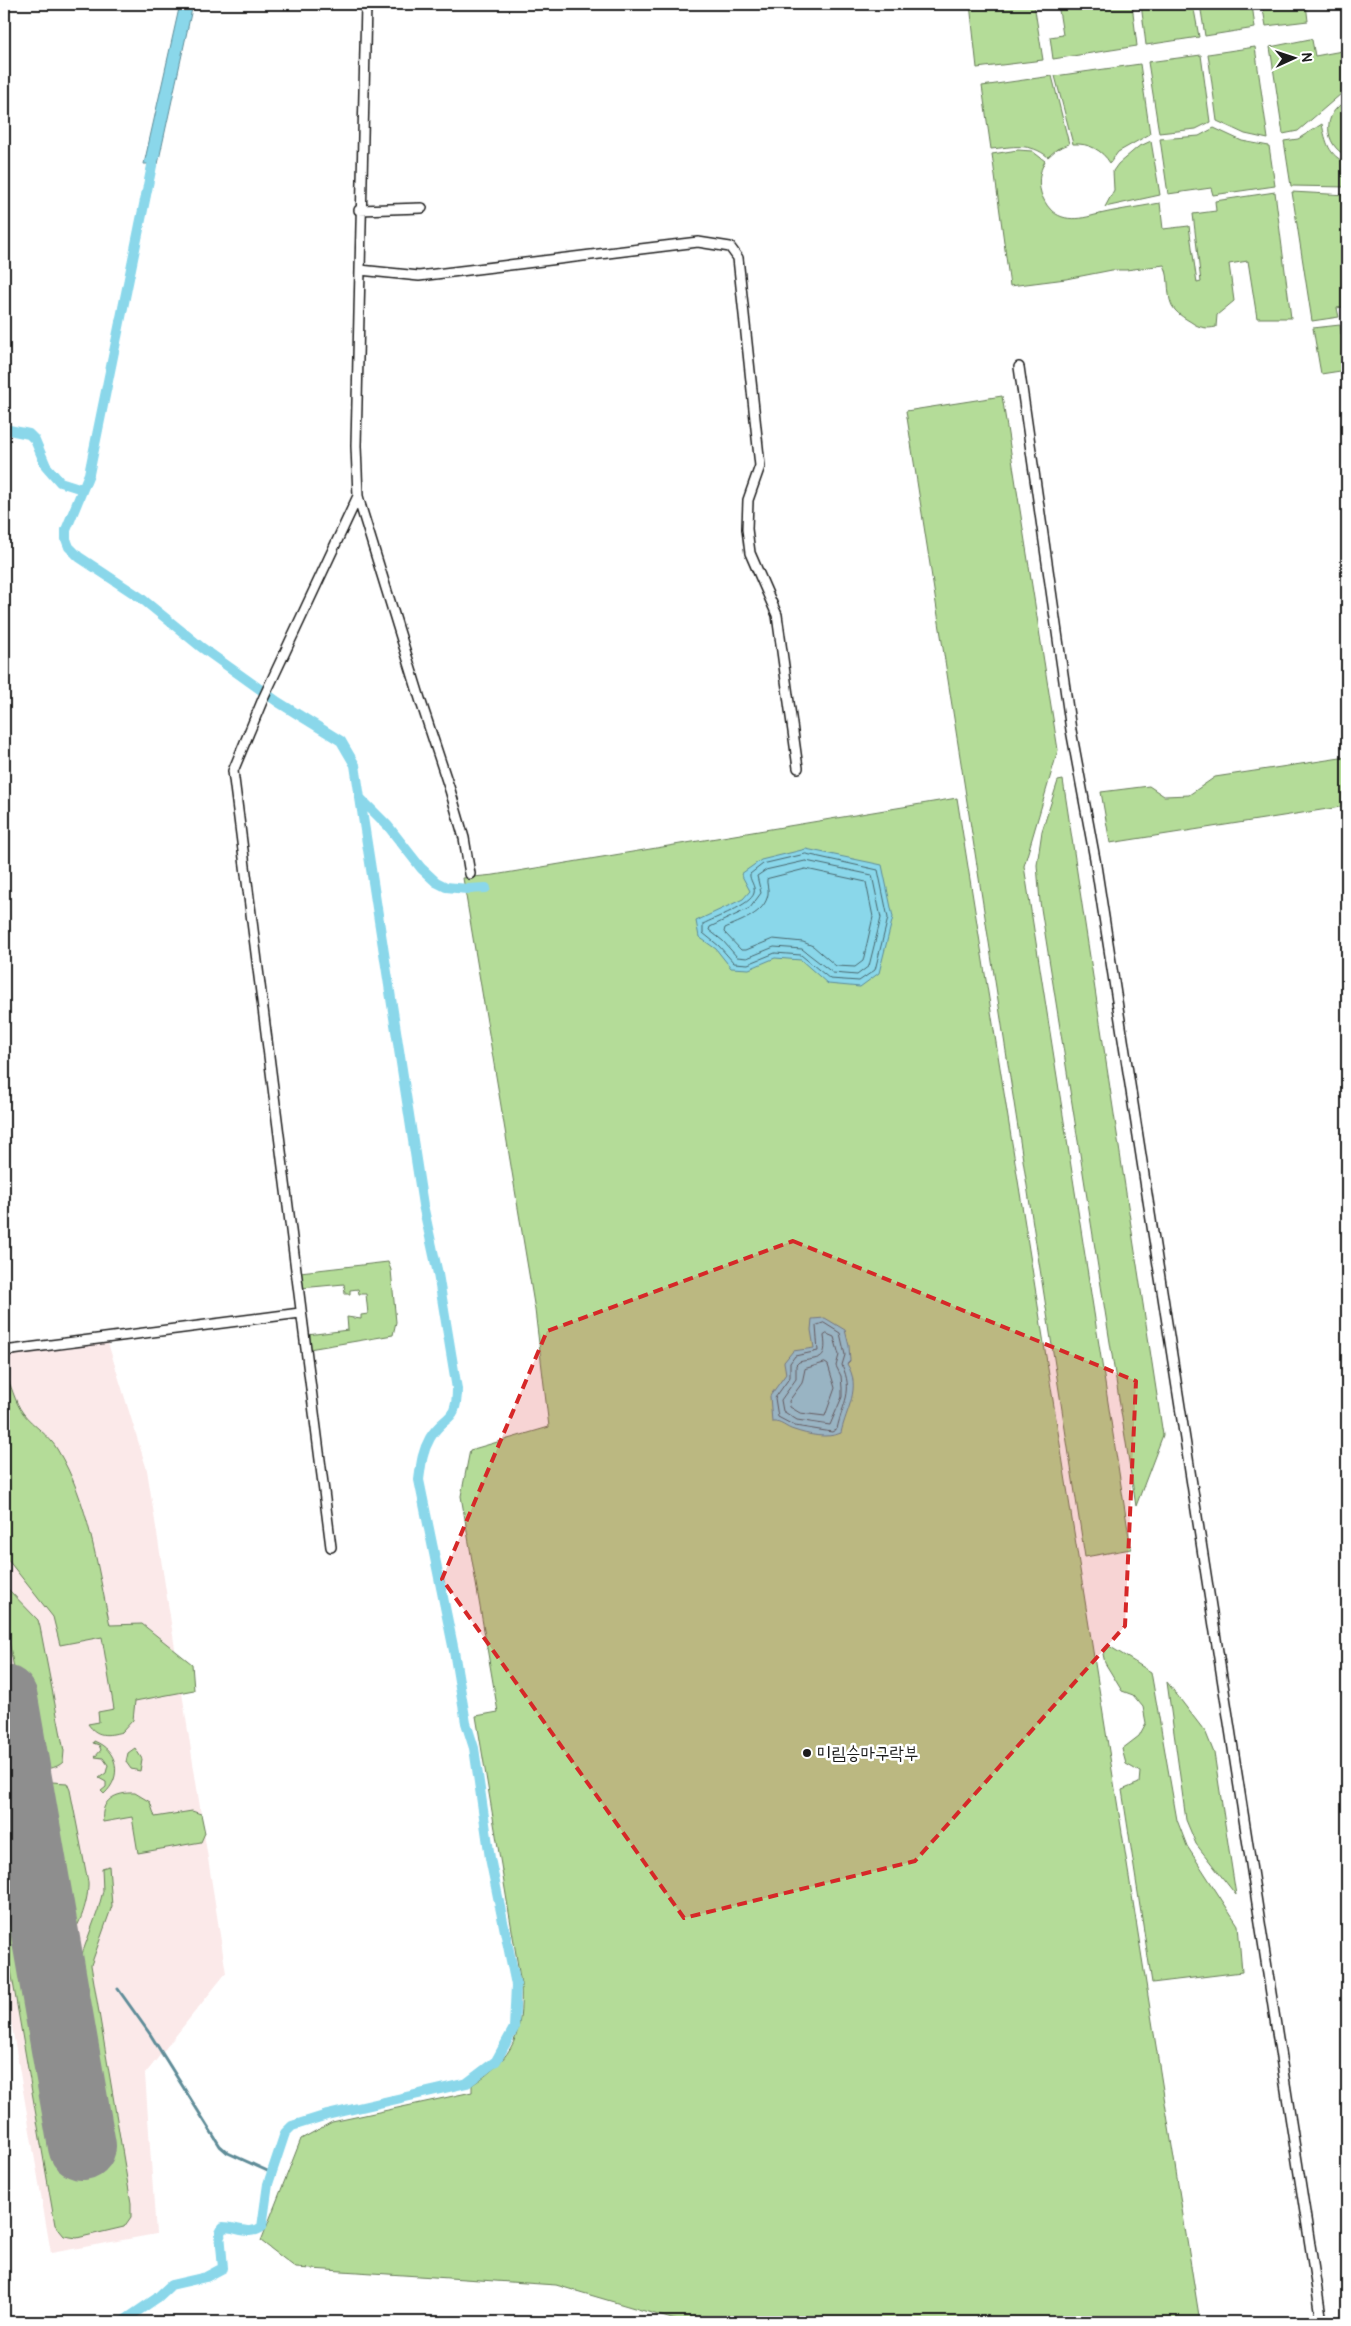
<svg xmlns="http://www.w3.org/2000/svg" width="1351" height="2326" viewBox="0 0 1351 2326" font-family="Pangolin,'Poor Story',sans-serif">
<rect width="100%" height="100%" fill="#fff"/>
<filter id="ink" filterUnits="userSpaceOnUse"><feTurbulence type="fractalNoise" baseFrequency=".02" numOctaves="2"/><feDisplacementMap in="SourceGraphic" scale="10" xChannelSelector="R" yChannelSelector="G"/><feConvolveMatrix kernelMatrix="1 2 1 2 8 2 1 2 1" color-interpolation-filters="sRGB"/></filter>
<g filter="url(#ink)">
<path fill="#fbe9e9" d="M108,1343L147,1470L226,1973L145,2074L156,2234L51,2253L4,1980V1356Z"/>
<path fill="#b4dc98" stroke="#687c5a" d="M970,4H1034L1043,60L977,68Z
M1058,4H1132L1137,46L1053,59L1050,37L1063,35Z
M1141,4H1193L1199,37L1146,45Z
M1200,4H1252L1255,28L1205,36Z
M1262,4H1306L1308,21L1266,26Z
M1310,39L1312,40L1315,56L1342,51V45L1347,44V92L1341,94L1298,131L1283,134L1270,47Z
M1255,47L1268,139L1245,134L1217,121L1208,54Z
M1201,55L1210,122L1196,129L1159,133L1148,62Z
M1140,64L1150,134L1118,152L1110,163C1102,150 1089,143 1073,144L1055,76Z
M1052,76L1069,144L1057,149L1048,157C1030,142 1012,147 991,149L982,86Z
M1347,101V156C1323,145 1322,112 1347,101Z
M1322,124C1326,142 1328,155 1347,163V187L1291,186L1284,141L1298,139Z
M1214,128L1242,141L1269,146L1275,186L1213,195L1211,188L1168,194L1160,139L1199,136Z
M1151,141L1160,195L1105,207L1114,190L1113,171L1118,164L1138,147Z
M1018,150L1032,151L1045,161C1039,172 1037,185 1043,198C1054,222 1074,221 1095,215C1115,210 1139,207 1160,203L1163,229L1189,226L1197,283L1201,282L1193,214L1216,211L1215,201L1275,192L1291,318H1257L1248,261L1229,264L1234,301L1217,315L1216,327C1207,329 1199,328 1191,322C1186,319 1179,315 1175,310C1165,299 1171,278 1164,265L1126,270H1112L1066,279L1010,286L992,154Z
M1292,192L1347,195V306L1337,308L1339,317L1312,321Z
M1340,325L1341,334L1347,333V370L1321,374L1313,328Z
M1002,396L1058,750L1024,866L1131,1549L1085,1557L906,411Z
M1347,757V806L1110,843L1101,792L1149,786L1164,796L1189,795L1215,777Z
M1063,780L1163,1435L1136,1506L1040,902L1037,865L1042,831L1058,781Z
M957,798L1200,2322H682L556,2285L296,2268L261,2241L301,2139L332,2122L472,2092V2085C515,2057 523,2033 521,1984L476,1716L498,1712L461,1496L470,1450L549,1427L535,1310L463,878L494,875Z
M388,1262L391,1270L396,1322L393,1335L309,1349L307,1335L348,1330L347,1317L361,1319V1315L368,1314L366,1294H359L358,1289L350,1290V1294H345L344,1284L301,1288L300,1272Z
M4,1372C12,1385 14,1401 23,1413C33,1426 49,1435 57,1449C89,1501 97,1567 110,1625L142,1624L192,1664L194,1690L135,1701L133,1720L122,1732C107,1736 97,1737 88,1724L99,1722L98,1712L114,1709L102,1637L60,1645L53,1617L4,1555Z
M7,1588L38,1620L40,1627L64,1751L63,1762C56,1769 44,1770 35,1768L31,1763L4,1613V1589Z
M1109,1646L1151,1672L1177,1820L1187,1846L1238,1925L1242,1972L1152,1983L1122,1790L1139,1783L1140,1772L1126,1764L1122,1749L1139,1736L1146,1723L1143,1707L1133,1695L1122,1691L1105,1663L1103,1654Z
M1167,1682L1206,1733L1214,1753L1236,1895L1196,1844L1186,1820Z
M94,1741C118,1750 123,1777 104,1794L101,1791L106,1787V1782L99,1778L106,1773L108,1765L103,1758L95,1757L101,1750L99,1745L93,1743Z
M135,1748L142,1759L140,1771L131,1769L126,1762L128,1753Z
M52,1782L67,1783L70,1790L88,1882C89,1898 80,1928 68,1939H63L60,1935L36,1794L39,1787Z
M135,1793L150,1802L155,1817L192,1811L201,1814L205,1833L201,1842L138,1853L132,1817L103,1822C100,1800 115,1792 135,1793Z
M4,1795L65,2155L98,2149L70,1987L98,1910L103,1891L102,1868L109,1866L112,1906L91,1965L131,2203V2217L124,2227L77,2238L64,2236L55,2225L4,1930Z"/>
<path fill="#8ad7ea" stroke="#5e8c98" d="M180,4H193L158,164H144Z
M806,849L882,865L893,917L879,973L860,987L828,984L801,960L775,958L749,969L731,968L716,949L699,937L696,921L743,899L750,891L741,874L761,860Z
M825,1318L845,1330L849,1346L850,1361L847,1364C862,1388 846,1409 841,1433C827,1439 809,1435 794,1430C786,1428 781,1421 772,1422L770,1396L786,1374L784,1362L793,1351L814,1348L811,1330L812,1319Z"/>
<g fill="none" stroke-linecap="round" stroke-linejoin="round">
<path stroke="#48676e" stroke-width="1" d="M806,854L878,870L888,918L875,970L859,981L830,979L801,955L775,953L748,964L734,963L719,946L703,933V924C714,918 751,905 754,893C756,886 749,880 750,874L763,864Z
M806,861L872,875L881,918L869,966L857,975L833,973L802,949L774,947L747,958L737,957L723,941L709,930L710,927L750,908L761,893L757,876L766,870Z
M806,869L866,882L873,917L863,961L855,967L836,966L813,946L803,942L773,939L746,950H741L724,932L725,928C740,921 765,914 768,894C769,889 766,883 767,879Z
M824,1323L840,1333L845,1355L842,1365C854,1392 843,1402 837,1429L832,1432L795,1426L778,1417L775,1398L790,1377V1363L795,1356L818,1351L816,1326Z
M827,1334L834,1337L839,1355L836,1366L841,1376L842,1388V1397L830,1425L797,1420L783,1411L781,1400L796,1379V1365L799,1362C818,1357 828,1362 824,1336Z
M825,1363L828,1365L835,1388L825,1416L800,1413L790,1407L789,1401L802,1383L805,1369Z"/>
<path stroke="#5e8c98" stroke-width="3" d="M118,1989L150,2034L220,2146L228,2153L272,2173"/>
<path stroke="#8ad7ea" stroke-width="10" d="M155,151L89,474L66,530V539L69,547L79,557L141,598L201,647L278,702L341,741L355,765L360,798L388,826L421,868L436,882L446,887L467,889L486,888
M4,429L29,434L35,440L46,466L60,482L82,489
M122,2322L157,2298L171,2285L206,2277L223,2268L220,2233L223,2227C237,2227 250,2236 262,2227L268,2184L285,2133L292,2126L327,2115L467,2083L496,2061L514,2028L516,1985L490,1858L474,1748L466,1723L454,1651L419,1480C421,1465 422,1452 430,1438C445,1413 457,1424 457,1389L438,1274L423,1205L360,798"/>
<path stroke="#8e8e8e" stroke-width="68" d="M4,1699L82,2146"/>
<g stroke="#1c1c1c" stroke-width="12">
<path id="street" d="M366,4L356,446L358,496L361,507L421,702L450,790L464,838L470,874
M359,210L422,208
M360,270L419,276L698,242L730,247L738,258L760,466L748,500L747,529L750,553L777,615L798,768
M1019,367L1071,730L1095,859L1322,2322
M4,1351L300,1313
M331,1547L233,771L263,699L358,496"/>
</g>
<use href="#street" stroke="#fff" stroke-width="9"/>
</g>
</g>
<path fill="#d62828" fill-opacity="0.2" stroke="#d62828" stroke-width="4" stroke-dasharray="10 6" stroke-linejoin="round" d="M793,1241L1136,1381L1125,1626L915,1861L684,1918L442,1579L547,1331Z"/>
<circle fill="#1c1c1c" stroke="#fff" stroke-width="2" cx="807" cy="1753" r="5"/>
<g text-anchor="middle" stroke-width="5" stroke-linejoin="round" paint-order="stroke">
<g font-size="18" fill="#1c1c1c" stroke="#fff" text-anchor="start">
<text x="817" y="1759">미림승마구락부</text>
</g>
</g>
<rect width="1351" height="2326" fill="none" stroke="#fff" stroke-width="20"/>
<rect x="10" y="10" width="1331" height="2306" fill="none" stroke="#1c1c1c" stroke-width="2" filter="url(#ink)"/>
<g transform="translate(1294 58) rotate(87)" stroke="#ffffff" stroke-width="4" paint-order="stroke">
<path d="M0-4L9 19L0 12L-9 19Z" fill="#1c1c1c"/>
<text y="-8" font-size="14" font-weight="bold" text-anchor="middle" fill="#1c1c1c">N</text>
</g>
</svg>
